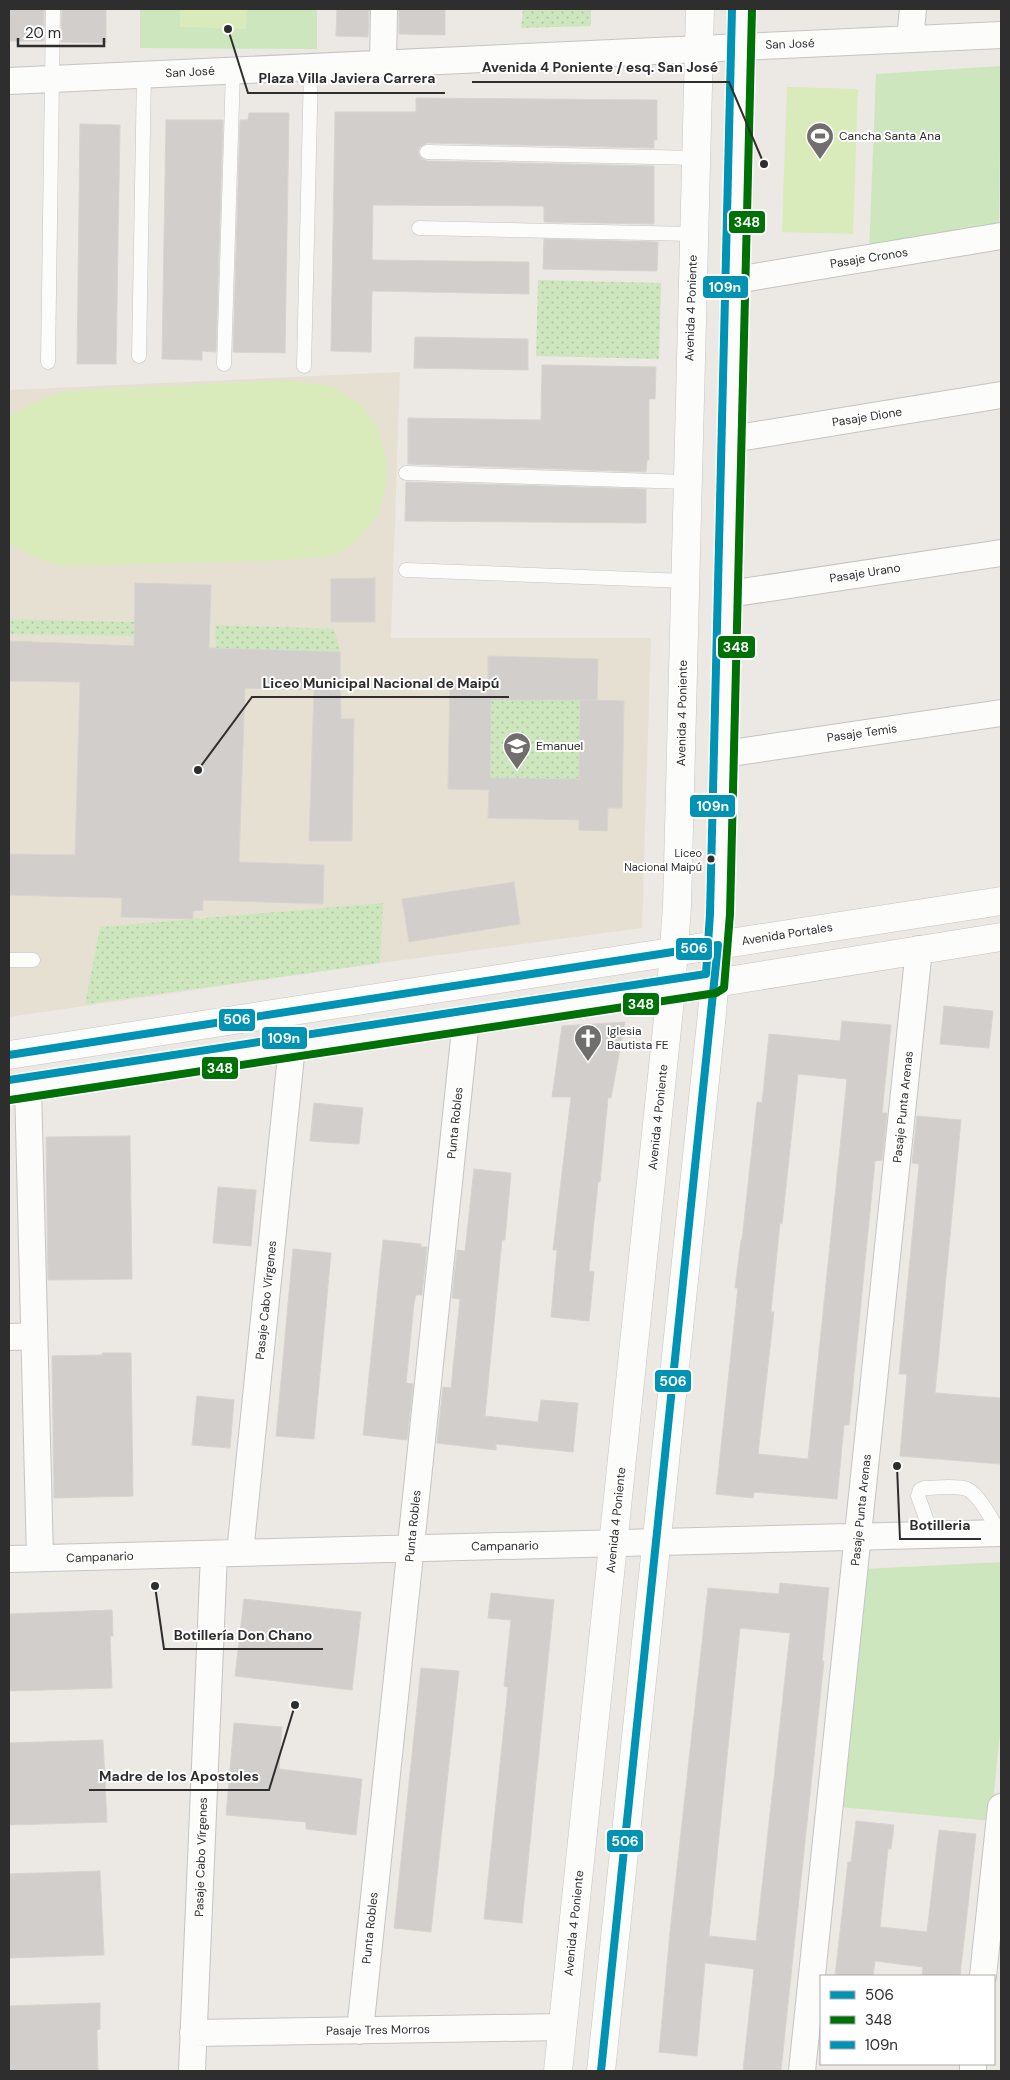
<svg xmlns="http://www.w3.org/2000/svg" width="1010" height="2080" viewBox="0 0 1010 2080" font-family="'DM Sans',sans-serif">
<defs>
<pattern id="grass-dots" width="8" height="8" patternUnits="userSpaceOnUse" patternTransform="scale(1.25)"><rect width="8" height="8" fill="#cee6be"/><path d="M2 2h.1M6 6h.1" fill="none" stroke="#b1c6a4" stroke-width="1.8" stroke-linecap="round"/></pattern>
</defs>
<rect width="100%" height="100%" fill="#ece8e4"/>
<path fill="#e6e0d3" d="M400,372L391,638H651L642,928L380,963L9,1017V390Z"/>
<path fill="url(#grass-dots)" d="M523,9H591V26L521,28Z
M538,280L661,283L659,359L536,356Z
M9,619L134,622V636L9,634Z
M215,625L334,629L340,652L216,648Z
M491,700H580L579,779L490,778Z
M383,903L380,963L85,1004L100,927Z"/>
<path fill="#cee6be" d="M140,9H317V49L140,48Z
M1001,66L999,229L869,252L876,74Z
M1001,1562V1723L991,1821L840,1807L863,1569Z"/>
<path fill="#d9eabb" d="M180,9H247L246,29L180,27Z
M787,87L858,89L853,234L782,232Z
M287,380L334,387L363,406L378,428L387,463V473L380,512L359,538L346,550L329,556L287,560L69,566C44,563 30,556 9,543V416L32,403L66,391Z"/>
<path fill="#d1cecb" stroke="#d7d4d0" fill-rule="evenodd" d="M9,9H44V41H9Z
M62,9H106V43L61,42Z
M337,9H369L368,37L336,36Z
M399,9H445V35L399,34Z
M416,98L657,100V140H654V148L427,143L420,147L418,152L422,159L427,161L654,166V224L544,222V206L373,205L372,260L529,262V294L372,291L371,352L331,351L335,112H416Z
M249,113H289L285,353L233,352L240,120H248Z
M166,120H223L216,352L202,351V360L162,359Z
M80,124L120,125L116,364H77Z
M544,239L658,242L657,271L543,269Z
M415,337L528,339V370L414,368Z
M542,365L656,367L655,399H649V460H647L646,472L408,464V418L541,420Z
M406,482L646,489V523L405,521Z
M375,578V622H331V579Z
M135,583L211,585L209,648L340,652L341,719H354L352,841H309L314,690L245,688L239,862L324,865L323,904L203,900V910L193,911V919L121,917L122,898L9,895V854L75,855L80,682L9,681V641L134,646Z
M488,656L598,659L597,700H580L624,701L622,808H608L607,831L579,830V820L488,818L489,790L448,789L450,682L488,683ZM491,700H580L579,779L490,778Z
M514,882L520,924L409,942L402,899Z
M944,1006L993,1011L989,1048L940,1044Z
M842,1021L891,1025L882,1113H887L882,1160L875,1161L849,1425H844L837,1499L754,1492L753,1498L716,1494L738,1288H735L741,1240H742L757,1102L762,1103L769,1034L840,1041ZM798,1074L847,1079L808,1459L758,1454L774,1312H771L780,1223L782,1224Z
M625,1022L611,1098H608L600,1182H598L589,1271L594,1272L589,1321L551,1317L557,1250H553L571,1097H552L562,1026Z
M314,1103L363,1108L359,1144L310,1141Z
M917,1116L961,1120L935,1393L1001,1398V1464L900,1456L907,1374H899L919,1165V1164L912,1163Z
M130,1136L132,1279L48,1280L46,1137Z
M474,1169L511,1173L505,1240H502L485,1416L538,1422L541,1400L578,1403L573,1452L496,1444V1450L437,1443L443,1387L451,1388L460,1299L452,1298L457,1250L465,1251Z
M218,1187L256,1190L251,1246L213,1243Z
M383,1240L421,1244V1247H427L422,1295H416L414,1303L406,1383L413,1384L407,1440L363,1435Z
M293,1249L331,1253L314,1439L276,1436Z
M102,1353H131L133,1496L54,1498L52,1356L102,1355Z
M197,1396L234,1400L230,1448L192,1445Z
M780,1583L829,1588L822,1661H824L781,2071H743L754,1969L705,1963L697,2056L659,2052L670,1932L708,1588L779,1594ZM740,1628L790,1633L756,1941L709,1936Z
M491,1593L554,1600L522,1923L484,1919L508,1687L504,1686L511,1620L488,1618Z
M244,1599L361,1612L352,1690L235,1676Z
M112,1610L113,1636H110L112,1688L9,1691V1614Z
M421,1668L459,1671L431,1932L394,1928Z
M234,1723L282,1727L279,1769L362,1779L356,1835L306,1829V1822L226,1815Z
M103,1740L107,1822L9,1825V1743Z
M856,1821L894,1825L891,1849H888L880,1927L927,1932L939,1830L976,1834L960,1976H922L923,1967L875,1961L873,1976H835L848,1862H851Z
M100,1871L104,1955L9,1958V1874Z
M100,2003V2029L97,2030L98,2071H9V2006Z"/>
<g fill="none" stroke-linecap="round" stroke-linejoin="round">
<g stroke="#c5c4c5" stroke-width="15">
<path id="lane" d="M427,152L696,158
M419,228L693,234
M139,356L144,74
M48,362L53,9
M224,364L233,70
M304,366L311,67
M406,473L687,482
M406,570L685,581
M9,960H33
M932,1535L918,1496L920,1490L924,1488C937,1488 955,1485 967,1489C980,1495 992,1521 1000,1533"/>
</g>
<g stroke="#c5c4c5" stroke-width="28">
<path id="street" d="M910,39L913,9
M383,63L384,9
M9,81L1001,35
M736,280L1001,236
M732,439L1001,395
M729,594L1001,553
M724,754L1001,713
M28,1087L40,1558
M9,1337L34,1336
M240,1553L292,1046
M9,1559L1001,1533
M983,1976L1001,1807
M360,2031L466,1020
M193,2033L563,2027
M192,2071L214,1554
M802,2071L919,949
M973,2071V2064"/>
</g>
<g stroke="#c5c4c5" stroke-width="29">
<path id="secondary" d="M9,1055L1001,901
M9,1090L715,983L1001,937
M558,2071L671,990L677,906L700,9
M601,2071L712,1013L720,914L742,9"/>
</g>
<use href="#lane" stroke="#fcfcfb" stroke-width="14"/>
<use href="#street" stroke="#fcfcfb" stroke-width="26"/>
<use href="#secondary" stroke="#fcfcfb" stroke-width="28"/>
<g stroke="#fff" stroke-width="11">
<path id="bus-1" d="M9,1055L718,945L601,2071"/>
</g>
<g stroke="#fff" stroke-width="11">
<path id="bus-2" d="M10,1100L716,993L724,988L730,914L752,9"/>
</g>
<g stroke="#fff" stroke-width="11">
<path id="bus-3" d="M9,1080L706,974L710,914L732,9"/>
</g>
<use href="#bus-1" stroke="#0093b3" stroke-width="8"/>
<use href="#bus-2" stroke="#007106" stroke-width="8"/>
<use href="#bus-3" stroke="#0093b3" stroke-width="8"/>
</g>
<defs>
<g id="stadium-pin" transform="scale(1.4375)"><path d="M0 17L-7.5 6A9.5 9.5 0 1 1 7.5 6Z" fill="#706f6e" stroke="#fff"/><path d="M0-5a6.5 5 0 1 0 0 10a6.5 5 0 1 0 0-10ZM-3.5-1.8h7v3.6h-7Z" fill="#fff"/></g>
<g id="school-pin" transform="scale(1.4375)"><path d="M0 17L-7.5 6A9.5 9.5 0 1 1 7.5 6Z" fill="#706f6e" stroke="#fff"/><path d="M0-5L7-2L0 1L-7-2ZM-4 1L0 2.5L4 1V4Q0 6-4 4Z" fill="#fff"/></g>
<g id="church-pin" transform="scale(1.4375)"><path d="M0 17L-7.5 6A9.5 9.5 0 1 1 7.5 6Z" fill="#706f6e" stroke="#fff"/><path d="M-1.2-6h2.4v3.5h3.3v2.4h-3.3V6h-2.4V-.1h-3.3v-2.4h3.3Z" fill="#fff"/></g>
</defs>
<g fill-rule="evenodd">
<use href="#stadium-pin" x="820" y="136"/>
<use href="#school-pin" x="517" y="746"/>
<use href="#church-pin" x="588" y="1038"/>
</g>
<circle fill="#2e2e2e" stroke="#fff" stroke-width="2" cx="711" cy="859" r="4.5"/>
<g text-anchor="middle" stroke-width="4" stroke-linejoin="round" paint-order="stroke">
<g font-size="11" fill="#2e2e2e" stroke="#fff" text-anchor="end">
<text x="702" y="857">Liceo<tspan x="702" dy="14">Nacional Maipú</tspan></text>
</g>
<g font-size="12" fill="#2e2e2e" stroke="#fff">
<text transform="translate(790 44) rotate(-2)" y="4">San José</text>
<text transform="translate(190 72) rotate(-3)" y="4">San José</text>
<text transform="translate(869 258) rotate(-9)" y="4">Pasaje Cronos</text>
<text transform="translate(691 308) rotate(-88)" y="4">Avenida 4 Poniente</text>
<text transform="translate(867 417) rotate(-9)" y="4">Pasaje Dione</text>
<text transform="translate(865 573) rotate(-9)" y="4">Pasaje Urano</text>
<text transform="translate(682 713) rotate(-89)" y="4">Avenida 4 Poniente</text>
<text transform="translate(862 733) rotate(-8)" y="4">Pasaje Temis</text>
<text transform="translate(787 934) rotate(-9)" y="4">Avenida Portales</text>
<text transform="translate(903 1107) rotate(-84)" y="4">Pasaje Punta Arenas</text>
<text transform="translate(658 1117) rotate(-84)" y="4">Avenida 4 Poniente</text>
<text transform="translate(455 1123) rotate(-84)" y="4">Punta Robles</text>
<text transform="translate(266 1300) rotate(-84)" y="4">Pasaje Cabo Vírgenes</text>
<text transform="translate(861 1510) rotate(-84)" y="4">Pasaje Punta Arenas</text>
<text transform="translate(616 1520) rotate(-84)" y="4">Avenida 4 Poniente</text>
<text transform="translate(413 1526) rotate(-84)" y="4">Punta Robles</text>
<text transform="translate(505 1546) rotate(-1)" y="4">Campanario</text>
<text transform="translate(100 1557) rotate(-2)" y="4">Campanario</text>
<text transform="translate(201 1857) rotate(-88)" y="4">Pasaje Cabo Vírgenes</text>
<text transform="translate(574 1923) rotate(-84)" y="4">Avenida 4 Poniente</text>
<text transform="translate(370 1928) rotate(-84)" y="4">Punta Robles</text>
<text transform="translate(378 2030) rotate(-1)" y="4">Pasaje Tres Morros</text>
</g>
<g font-size="12" fill="#2e2e2e" stroke="#fff" text-anchor="start">
<text x="839" y="140">Cancha Santa Ana</text>
<text x="536" y="750">Emanuel</text>
<text x="607" y="1035">Iglesia<tspan x="607" dy="14">Bautista FE</tspan></text>
</g>
</g>
<path fill="none" stroke="#2e2e2e" stroke-width="2" d="M764 164L729 82H472M228 29L248 93H445M198 770L252 697H509M897 1466L900 1539H981M155 1586L164 1649H323M295 1705L269 1790H89"/>
<g fill="#2e2e2e" stroke="#fff" stroke-width="2">
<circle cx="764" cy="164" r="5"/>
<circle cx="228" cy="29" r="5"/>
<circle cx="198" cy="770" r="5"/>
<circle cx="897" cy="1466" r="5"/>
<circle cx="155" cy="1586" r="5"/>
<circle cx="295" cy="1705" r="5"/>
</g>
<g font-size="14" text-anchor="middle" font-weight="bold" fill="#2e2e2e" stroke="#fff" stroke-width="4" stroke-linejoin="round" paint-order="stroke">
<text x="600" y="72">Avenida 4 Poniente / esq. San José</text>
<text x="347" y="83">Plaza Villa Javiera Carrera</text>
<text x="381" y="688">Liceo Municipal Nacional de Maipú</text>
<text x="940" y="1530">Botilleria</text>
<text x="243" y="1640">Botillería Don Chano</text>
<text x="179" y="1781">Madre de los Apostoles</text>
</g>
<g stroke="#fff" stroke-width="2">
<rect x="728" y="210" width="38" height="24" rx="5" fill="#007106"/>
<rect x="702" y="275" width="47" height="24" rx="5" fill="#0093b3"/>
<rect x="717" y="635" width="39" height="24" rx="5" fill="#007106"/>
<rect x="689" y="794" width="47" height="24" rx="5" fill="#0093b3"/>
<rect x="675" y="937" width="38" height="24" rx="5" fill="#0093b3"/>
<rect x="622" y="992" width="38" height="24" rx="5" fill="#007106"/>
<rect x="218" y="1008" width="38" height="24" rx="5" fill="#0093b3"/>
<rect x="261" y="1026" width="47" height="24" rx="5" fill="#0093b3"/>
<rect x="201" y="1056" width="38" height="24" rx="5" fill="#007106"/>
<rect x="654" y="1369" width="38" height="24" rx="5" fill="#0093b3"/>
<rect x="606" y="1829" width="38" height="24" rx="5" fill="#0093b3"/>
</g>
<g font-size="14" text-anchor="middle" font-weight="bold" fill="#fff">
<text x="747" y="227">348</text>
<text x="725" y="292">109n</text>
<text x="736" y="652">348</text>
<text x="713" y="811">109n</text>
<text x="694" y="953">506</text>
<text x="641" y="1009">348</text>
<text x="237" y="1024">506</text>
<text x="284" y="1043">109n</text>
<text x="220" y="1073">348</text>
<text x="673" y="1386">506</text>
<text x="625" y="1846">506</text>
</g>
<rect width="1010" height="2080" fill="none" stroke="#2e2e2e" stroke-width="20"/>
<rect x="820" y="1975" width="175" height="90" fill="#ffffff" stroke="#ababab"/>
<rect x="830" y="1991" width="25" height="8" fill="#0093b3" stroke="#ababab"/>
<text x="865" y="2000" font-size="15" fill="#2e2e2e">506</text>
<rect x="830" y="2016" width="25" height="8" fill="#007106" stroke="#ababab"/>
<text x="865" y="2025" font-size="15" fill="#2e2e2e">348</text>
<rect x="830" y="2041" width="25" height="8" fill="#0093b3" stroke="#ababab"/>
<text x="865" y="2050" font-size="15" fill="#2e2e2e">109n</text>
<path d="M18 38v8h86v-8" fill="none" stroke="#2e2e2e" stroke-width="2.5"/>
<text x="25" y="38" font-size="15" fill="#2e2e2e" stroke="#ffffff" stroke-width="4" paint-order="stroke">20 m</text>
</svg>
